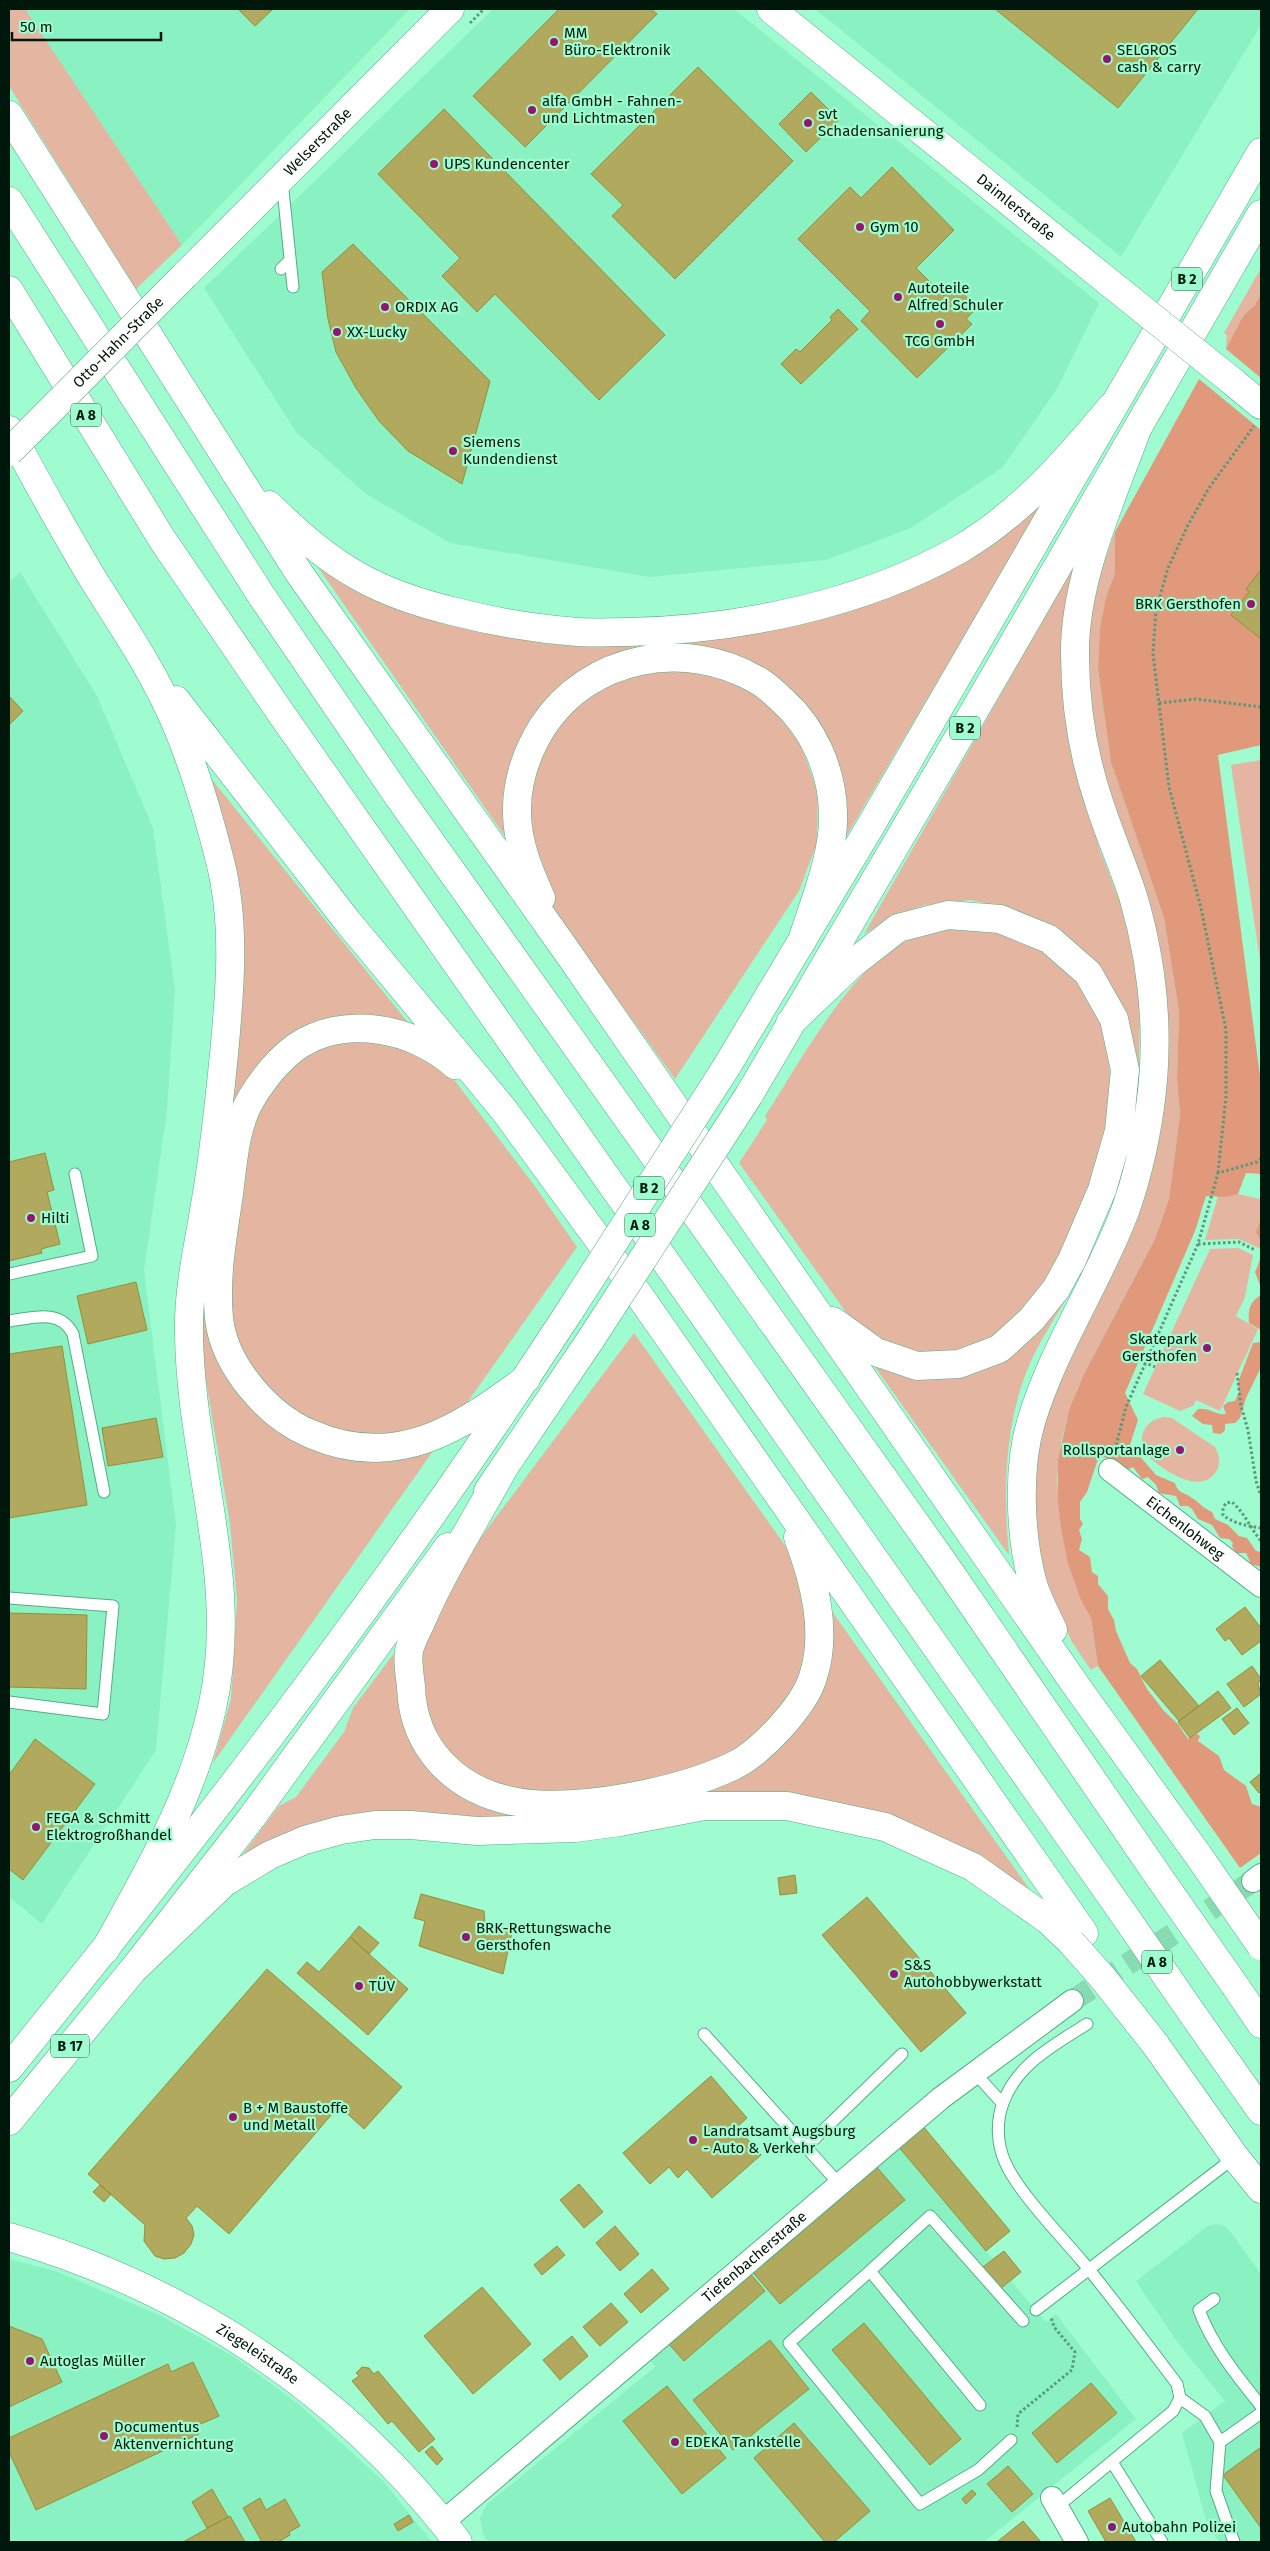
<svg xmlns="http://www.w3.org/2000/svg" width="1270" height="2551" viewBox="0 0 1270 2551" font-family="'Fira Sans',sans-serif">
<rect width="100%" height="100%" fill="#9ffcd0"/>
<path fill="#8af2c2" d="M25,9H410L182,245Z
M493,9H734L1099,303L1057,389L1002,468L911,528L826,560L650,577L450,543L366,494L296,432L204,288Z
M815,9H1261V25L1121,257Z
M20,572L97,696L153,828L175,990L167,1111L144,1271L176,1525L156,1750L42,1924L9,1897V582Z
M922,2125L1010,2231L986,2251L992,2258L1004,2251L1021,2272L1011,2281L1046,2322L1056,2314L1136,2419L984,2542H489L484,2537L480,2518L487,2504L655,2367L647,2356Z
M1216,2224L1223,2225L1230,2231L1261,2274V2542H1219L1207,2524L1182,2433L1225,2401L1178,2343L1136,2281L1208,2226Z
M9,2259L55,2271L159,2315L233,2356L301,2406L384,2482L432,2542H9Z"/>
<path fill="#e4b5a1" d="M9,9H25L182,245L136,289L9,86Z
M1261,268V294L1255,305L1243,316L1226,349L1227,335L1224,333Z
M1051,488L837,852L797,696L752,663L699,647L594,666L508,779L503,813L506,838L313,560L540,637L868,600Z
M1115,532V573L1106,597L1100,627L1098,669L1111,762L1164,918L1179,1011L1177,1080L1180,1115L1169,1199L1155,1239L1084,1374L1069,1410L1061,1443L1057,1480L1061,1529L1075,1582L1091,1618L1098,1666L1091,1670L1072,1642L1047,1587L1036,1551L1030,1479L1056,1367L1166,1052L1096,755L1084,643L1098,579Z
M1077,561L1061,653L1070,747L1101,853L1124,913L1140,993L1139,1071L1126,1023L1014,910L971,900L925,905L894,916L864,934Z
M679,666L728,677L770,705L801,745L818,793L817,843L799,891L675,1079L558,916L531,873L525,774L583,693L628,671Z
M1261,760V967L1231,765Z
M205,771L452,1077L534,1185L577,1247L213,1763L231,1699L237,1600L230,1524L199,1339L200,1280L238,1026Z
M958,926L1009,933L1056,956L1091,995L1107,1034L1111,1090L1106,1133L1093,1186L1047,1281L1022,1314L991,1340L958,1355H906L858,1329L739,1163L767,1120L765,1116C801,1061 854,959 917,935C929,930 944,929 958,926Z
M1238,1194L1260,1199L1261,1249L1239,1239L1205,1240L1218,1196Z
M1238,1248L1253,1255L1245,1297L1236,1316L1258,1329L1220,1411L1196,1400L1193,1406L1180,1411L1143,1394L1210,1249Z
M1074,1286C1060,1310 1043,1335 1031,1361C1004,1422 1003,1490 1009,1555L875,1367L914,1377L1013,1350Z
M634,1333L1030,1890L972,1852L882,1816L513,1819L452,1816L235,1865L279,1806L296,1797L344,1732L353,1708Z
M1165,1417L1172,1418L1215,1447C1220,1456 1221,1465 1215,1473C1199,1496 1159,1468 1145,1453C1137,1435 1146,1419 1165,1417Z"/>
<path fill="#e1997b" d="M1261,294V378L1226,349L1243,316L1255,305Z
M1199,379L1261,430V570L1246,589L1249,592L1231,615L1261,639V745L1218,755L1261,1084V1288L1255,1272C1261,1260 1265,1243 1256,1232L1260,1222L1261,1174L1246,1173L1238,1194L1226,1197L1206,1196L1195,1231L1125,1393L1138,1420L1130,1445L1156,1475L1175,1483C1178,1494 1185,1492 1192,1498C1200,1503 1203,1508 1212,1512L1215,1519L1228,1525L1239,1536L1247,1538L1256,1551L1261,1552V1567L1251,1564L1246,1553H1236L1232,1546L1233,1543L1229,1539L1220,1538L1212,1525L1198,1519L1192,1509L1188,1506H1180L1176,1496L1159,1493L1156,1485L1148,1477L1142,1479L1133,1467L1129,1469L1123,1467L1120,1462L1099,1456L1087,1492L1080,1502V1519L1083,1524L1079,1530L1082,1539L1079,1550L1090,1557L1092,1572L1098,1576V1584L1108,1596V1609L1114,1620L1116,1631L1130,1663L1137,1669L1147,1689L1164,1711L1178,1724L1188,1739L1197,1734L1200,1736L1198,1741L1219,1756L1224,1770L1246,1786L1252,1804L1261,1807V1853L1240,1868L1098,1666L1091,1618L1081,1600L1068,1563L1061,1529L1058,1501V1460L1069,1410L1084,1374L1155,1239L1169,1199L1180,1115L1177,1080L1179,1011L1164,918L1111,762L1098,669L1100,627L1106,597L1115,573V532Z
M1261,1295V1330L1249,1323C1248,1310 1249,1302 1261,1295Z
M1261,1342V1367L1246,1398L1240,1418L1235,1423L1225,1424V1430L1221,1434L1213,1433L1212,1425L1203,1424L1192,1416L1198,1409C1209,1407 1215,1415 1226,1414L1223,1406L1228,1402L1235,1401L1239,1392L1238,1382L1253,1343Z"/>
<path fill="#b1a95e" stroke="#978d36" d="M238,9H273L255,26Z
M559,9H651L657,14L525,147L473,96Z
M995,9H1198L1118,108Z
M698,67L793,161L675,279L612,216L623,205L591,174Z
M811,92L839,120L806,152L779,124Z
M444,109L665,335L599,400L495,294L477,312L442,276L460,258L378,174Z
M892,167L954,230L916,268L944,296L955,285L977,308L966,319L972,324L917,378L861,321L870,311L798,239L850,187L861,198Z
M353,244L490,381L462,484L408,451L379,421L356,388L336,352L328,319L322,272Z
M838,309L858,329L801,384L781,364L796,349L800,352L832,320L830,317Z
M1261,570V639L1231,615L1249,592L1246,589Z
M9,696L23,711L9,725Z
M45,1153L54,1190L47,1192L60,1244L41,1249L42,1253L9,1261V1162Z
M136,1282L147,1330L88,1344L77,1296Z
M62,1346L87,1505L9,1518V1354Z
M156,1418L163,1457L108,1466L102,1428Z
M1245,1607L1261,1628V1641L1242,1655L1229,1638L1225,1641L1216,1629Z
M9,1613L87,1615L86,1689L9,1687Z
M1160,1660L1199,1706L1179,1721L1141,1676Z
M1252,1666L1261,1679L1258,1684L1261,1694L1244,1707L1227,1684Z
M1218,1691L1231,1708L1190,1738L1178,1722Z
M1237,1708L1249,1723L1234,1735L1222,1719Z
M35,1739L95,1784L23,1880L9,1869V1775Z
M1261,1773V1791L1259,1793L1250,1782Z
M795,1875L797,1893L780,1895L778,1878Z
M421,1894L484,1911L485,1923L513,1928L503,1974L419,1946L425,1921L414,1918Z
M867,1897L966,2013L921,2052L822,1935Z
M359,1926L379,1943L369,1954L350,1937Z
M350,1937L408,1989L368,2035L297,1973L307,1962L319,1972Z
M267,1969L402,2087L364,2129L339,2106L229,2234L197,2206L186,2218L192,2226L194,2235L191,2244L184,2253L175,2258L164,2259L155,2256L144,2241L145,2225L88,2174Z
M711,2076L747,2118L737,2127L761,2155L712,2198L687,2169L678,2178L669,2167L650,2184L623,2153Z
M922,2125L1010,2231L986,2251L898,2146Z
M875,2165L905,2200L780,2304L750,2269Z
M579,2184L603,2212L584,2228L560,2200Z
M100,2185L111,2194L104,2202L93,2192Z
M615,2226L639,2254L620,2271L596,2243Z
M557,2246L565,2255L542,2275L534,2265Z
M1004,2251L1021,2272L1000,2289L983,2267Z
M652,2269L669,2289L641,2313L624,2294Z
M748,2271L765,2291L684,2361L667,2342Z
M482,2287L531,2344L473,2394L424,2336Z
M611,2303L628,2322L600,2346L583,2327Z
M864,2323L961,2439L930,2465L832,2350Z
M9,2326L42,2339L62,2382L9,2407Z
M572,2336L588,2356L560,2380L543,2360Z
M770,2340L809,2389L733,2450L693,2400Z
M193,2362L219,2416L196,2426L199,2434L36,2510L9,2452V2438L168,2364L171,2372Z
M362,2367L369,2368L374,2374L378,2371L435,2439L419,2452L392,2421L388,2424L352,2381L359,2376L356,2373Z
M1091,2383L1117,2413L1057,2463L1032,2433Z
M667,2386L726,2458L682,2494L623,2421Z
M794,2423L870,2511L834,2542H825L754,2458Z
M432,2446L443,2459L437,2465L425,2452Z
M1261,2447V2528L1223,2475Z
M1008,2466L1033,2494L1012,2512L987,2484Z
M212,2489L228,2517L207,2528L192,2502Z
M972,2490L976,2494L966,2504L962,2499Z
M260,2498L266,2510L285,2499L300,2526L289,2532L290,2535L278,2542L276,2539L270,2542H262L243,2508Z
M1110,2498L1136,2542H1106L1088,2511Z
M409,2515L413,2522L398,2531L394,2524Z
M230,2516L245,2542H183L228,2517Z
M1023,2521L1041,2542H997Z"/>
<g fill="none" stroke-linecap="round" stroke-linejoin="round">
<path stroke="#87dab2" stroke-width="22" stroke-dasharray="22 11" stroke-linecap="butt" d="M1072,2001L1253,1881"/>
<g stroke="#51ae86" stroke-width="13">
<path id="service" d="M282,180L293,287
M281,269L290,260
M9,1274L92,1256L75,1174
M9,1321C32,1318 60,1308 73,1334L104,1492
M9,1598L113,1606L103,1714L9,1702
M704,2034L806,2147
M975,2073L1002,2103
M840,2185L806,2147L902,2054
M870,2271L930,2216L1023,2321
M1214,2299L1199,2310C1213,2347 1237,2376 1261,2406
M1036,2310L1235,2157
M1180,2398L1205,2416L1220,2442L1216,2491L1234,2542
M980,2405L870,2271L789,2343L920,2504L978,2470L1011,2440
M1220,2442L1261,2413
M1112,2462L1162,2542
M1057,2507L1173,2411L1180,2398L1177,2384C1146,2343 1115,2301 1082,2261C1060,2235 1018,2192 1005,2162C997,2144 996,2122 1003,2103C1017,2064 1054,2045 1087,2024"/>
</g>
<g stroke="#51ae86" stroke-width="24">
<g id="minor">
<path id="s1" d="M1110,1470L1261,1586"/>
<path d="M1253,1881L1261,1875"/>
<path d="M1052,2498L1077,2542"/>
<path id="s2" d="M443,2522L941,2098L1072,2001"/>
</g>
</g>
<g stroke="#51ae86" stroke-width="29">
<g id="tertiary">
<path id="s3" d="M771,9L1111,284"/>
<path id="s4" d="M185,275L450,9"/>
<path d="M1232,381L1261,405"/>
<path id="s5" d="M9,2237C188,2289 345,2393 458,2542"/>
</g>
</g>
<g stroke="#51ae86" stroke-width="29">
<path id="trunk" d="M727,1066L871,825L1261,152
M749,1095L976,708L1261,214
M488,1491L591,1339
M9,2068C207,1824 400,1573 571,1309
M9,2121L132,1971L252,1817L448,1547"/>
</g>
<g stroke="#51ae86" stroke-width="29">
<path id="motorway" d="M9,115L299,573L568,953L1077,1687L1198,1855
M9,201L261,595L398,796L941,1559L1161,1880
M9,290L162,539L280,712L1120,1909
M9,430C37,482 65,533 96,584C126,631 158,679 179,731C196,773 209,817 220,861C236,924 230,990 224,1054C219,1104 214,1155 205,1205C198,1248 188,1289 189,1333C190,1459 241,1582 212,1708C193,1796 148,1872 105,1950
M269,505C296,532 324,557 358,576C388,593 422,604 456,612C495,622 537,629 578,632C594,633 610,632 626,632C737,630 862,605 960,549C1020,514 1068,459 1112,406
M176,700L348,922L504,1110L639,1295L1084,1933
M541,898C529,871 518,845 517,815C516,783 526,753 543,726C589,656 685,638 757,680C767,685 775,694 783,701C814,729 832,771 833,812C835,853 814,902 802,941
M790,1023L852,964L898,928L948,915L1000,919L1049,939L1088,973L1114,1019L1125,1070L1119,1131L1102,1190L1072,1260L1056,1289L1031,1320L999,1349L959,1364L917,1366L876,1352L833,1321
M455,1065C414,1028 344,1014 296,1047C277,1061 263,1079 251,1099C235,1126 233,1163 229,1194C223,1234 215,1277 219,1318C224,1366 268,1416 311,1434C396,1471 459,1429 526,1379
M502,1471C475,1521 443,1570 421,1622C417,1631 411,1641 409,1651C407,1662 410,1676 411,1687C413,1749 457,1792 517,1802C577,1812 678,1792 733,1766C760,1753 804,1707 813,1677C828,1631 814,1580 798,1537
M1053,1630C1046,1615 1038,1600 1033,1584C1020,1537 1017,1469 1031,1422C1053,1348 1098,1283 1125,1211C1137,1178 1145,1142 1150,1107C1160,1037 1153,964 1133,896C1123,865 1109,834 1099,802C1083,755 1075,704 1075,654C1074,581 1111,500 1136,432
M132,1971L225,1882L270,1855L305,1840L341,1830L375,1825H411L477,1831L575,1828L620,1822L704,1806H787L885,1827L973,1867L1048,1920L1071,1942
M1236,1987L1261,2024
M1194,2016L1261,2111
M1155,2044L1235,2157L1261,2189"/>
</g>
<path stroke="#5a987a" stroke-width="3" stroke-dasharray="2.5 2.5" stroke-linecap="butt" d="M470,23L484,9
M1159,703L1196,699L1261,707
M1218,1173L1226,1096V1030L1201,908L1169,787L1153,654L1156,610L1168,568L1188,525L1209,488L1254,426
M1198,1244L1239,1242L1255,1250
M1144,1362L1155,1367
M1237,1373L1241,1406L1248,1430L1256,1481L1261,1496
M1115,1450L1126,1407L1198,1244L1218,1173L1257,1162L1261,1158
M1261,1528C1248,1526 1234,1524 1223,1515V1508L1226,1503L1232,1502C1244,1512 1251,1529 1261,1541
M1017,2427L1018,2414L1072,2370L1075,2352L1054,2327L1051,2317"/>
<use href="#service" stroke="#fff" stroke-width="11"/>
<use href="#minor" stroke="#fff" stroke-width="22"/>
<use href="#tertiary" stroke="#fff" stroke-width="28"/>
<use href="#trunk" stroke="#fff" stroke-width="28"/>
<use href="#motorway" stroke="#fff" stroke-width="28"/>
<g stroke="#51ae86" stroke-width="29" stroke-linecap="butt">
<g id="tertiary-bridge">
<path d="M1111,284L1232,381"/>
<path id="s6" d="M9,452L185,275"/>
</g>
</g>
<g stroke="#51ae86" stroke-width="29" stroke-linecap="butt">
<path id="trunk-bridge" d="M571,1309L727,1066
M591,1339L749,1095"/>
</g>
<g stroke="#51ae86" stroke-width="29" stroke-linecap="butt">
<path id="motorway-bridge" d="M1198,1855L1261,1946
M1161,1880L1236,1987
M1120,1909L1194,2016
M1071,1942L1102,1977L1155,2044"/>
</g>
<use href="#tertiary-bridge" stroke="#fff" stroke-width="28"/>
<use href="#trunk-bridge" stroke="#fff" stroke-width="28"/>
<use href="#motorway-bridge" stroke="#fff" stroke-width="28"/>
</g>
<g fill="#931570" stroke="#9ffcd0" stroke-width="2">
<circle cx="554" cy="42" r="5"/>
<circle cx="1107" cy="59" r="5"/>
<circle cx="532" cy="110" r="5"/>
<circle cx="808" cy="123" r="5"/>
<circle cx="434" cy="164" r="5"/>
<circle cx="860" cy="227" r="5"/>
<circle cx="898" cy="297" r="5"/>
<circle cx="385" cy="307" r="5"/>
<circle cx="940" cy="324" r="5"/>
<circle cx="337" cy="332" r="5"/>
<circle cx="453" cy="451" r="5"/>
<circle cx="1251" cy="604" r="5"/>
<circle cx="31" cy="1218" r="5"/>
<circle cx="1207" cy="1348" r="5"/>
<circle cx="1180" cy="1450" r="5"/>
<circle cx="36" cy="1827" r="5"/>
<circle cx="466" cy="1937" r="5"/>
<circle cx="894" cy="1974" r="5"/>
<circle cx="359" cy="1986" r="5"/>
<circle cx="233" cy="2117" r="5"/>
<circle cx="693" cy="2140" r="5"/>
<circle cx="30" cy="2361" r="5"/>
<circle cx="104" cy="2436" r="5"/>
<circle cx="675" cy="2442" r="5"/>
<circle cx="1112" cy="2527" r="5"/>
</g>
<g text-anchor="middle" stroke-width="4.5" stroke-linejoin="round" paint-order="stroke">
<g fill="#9ffcd0" stroke="#305c46" stroke-width="1">
<rect x="1172" y="267.5" width="30" height="23" rx="4"/>
<rect x="71" y="403.5" width="30" height="23" rx="4"/>
<rect x="950" y="716.5" width="30" height="23" rx="4"/>
<rect x="634" y="1176.5" width="30" height="23" rx="4"/>
<rect x="625" y="1213.5" width="30" height="23" rx="4"/>
<rect x="1142" y="1950.5" width="30" height="23" rx="4"/>
<rect x="51" y="2034.5" width="38" height="23" rx="4"/>
</g>
<g font-size="14" font-weight="bold" fill="#00170b">
<text x="1187" y="284">B 2</text>
<text x="86" y="420">A 8</text>
<text x="965" y="733">B 2</text>
<text x="649" y="1193">B 2</text>
<text x="640" y="1230">A 8</text>
<text x="1157" y="1967">A 8</text>
<text x="70" y="2051">B 17</text>
</g>
<g font-size="15" fill="#00170b" stroke="#9ffcd0" text-anchor="start">
<text x="564" y="38">MM<tspan x="564" dy="17">Büro-Elektronik</tspan></text>
<text x="1117" y="55">SELGROS<tspan x="1117" dy="17">cash &amp; carry</tspan></text>
<text x="542" y="106">alfa GmbH - Fahnen-<tspan x="542" dy="17">und Lichtmasten</tspan></text>
<text x="818" y="119">svt<tspan x="818" dy="17">Schadensanierung</tspan></text>
<text x="444" y="169">UPS Kundencenter</text>
<text x="870" y="232">Gym 10</text>
<text x="908" y="293">Autoteile<tspan x="908" dy="17">Alfred Schuler</tspan></text>
<text x="395" y="312">ORDIX AG</text>
<text x="347" y="337">XX-Lucky</text>
<text x="940" y="346" text-anchor="middle">TCG GmbH</text>
<text x="463" y="447">Siemens<tspan x="463" dy="17">Kundendienst</tspan></text>
<text x="1241" y="609" text-anchor="end">BRK Gersthofen</text>
<text x="41" y="1223">Hilti</text>
<text x="1197" y="1344" text-anchor="end">Skatepark<tspan x="1197" dy="17">Gersthofen</tspan></text>
<text x="1170" y="1455" text-anchor="end">Rollsportanlage</text>
<text x="46" y="1823">FEGA &amp; Schmitt<tspan x="46" dy="17">Elektrogroßhandel</tspan></text>
<text x="476" y="1933">BRK-Rettungswache<tspan x="476" dy="17">Gersthofen</tspan></text>
<text x="904" y="1970">S&amp;S<tspan x="904" dy="17">Autohobbywerkstatt</tspan></text>
<text x="369" y="1991">TÜV</text>
<text x="243" y="2113">B + M Baustoffe<tspan x="243" dy="17">und Metall</tspan></text>
<text x="703" y="2136">Landratsamt Augsburg<tspan x="703" dy="17">- Auto &amp; Verkehr</tspan></text>
<text x="40" y="2366">Autoglas Müller</text>
<text x="114" y="2432">Documentus<tspan x="114" dy="17">Aktenvernichtung</tspan></text>
<text x="685" y="2447">EDEKA Tankstelle</text>
<text x="1122" y="2532">Autobahn Polizei</text>
</g>
<g font-size="15" fill="#00170b" stroke="#9ffcd0">
<text dy="5" stroke="none"><textPath href="#s4" startOffset="188">Welserstraße</textPath></text>
<text dy="5" stroke="none"><textPath href="#s3" startOffset="315">Daimlerstraße</textPath></text>
<text dy="5" stroke="none"><textPath href="#s6" startOffset="155">Otto-Hahn-Straße</textPath></text>
<text dy="5" stroke="none"><textPath href="#s1" startOffset="95">Eichenlohweg</textPath></text>
<text dy="5" stroke="none"><textPath href="#s2" startOffset="409">Tiefenbacherstraße</textPath></text>
<text dy="5" stroke="none"><textPath href="#s5" startOffset="276">Ziegeleistraße</textPath></text>
</g>
</g>
<rect width="1270" height="2551" fill="none" stroke="#00170b" stroke-width="20"/>
<path d="M12 32v8h149v-8" fill="none" stroke="#00170b" stroke-width="2.5"/>
<text x="20" y="32" font-size="15" fill="#00170b" stroke="#9ffcd0" stroke-width="4" paint-order="stroke">50 m</text>
</svg>
